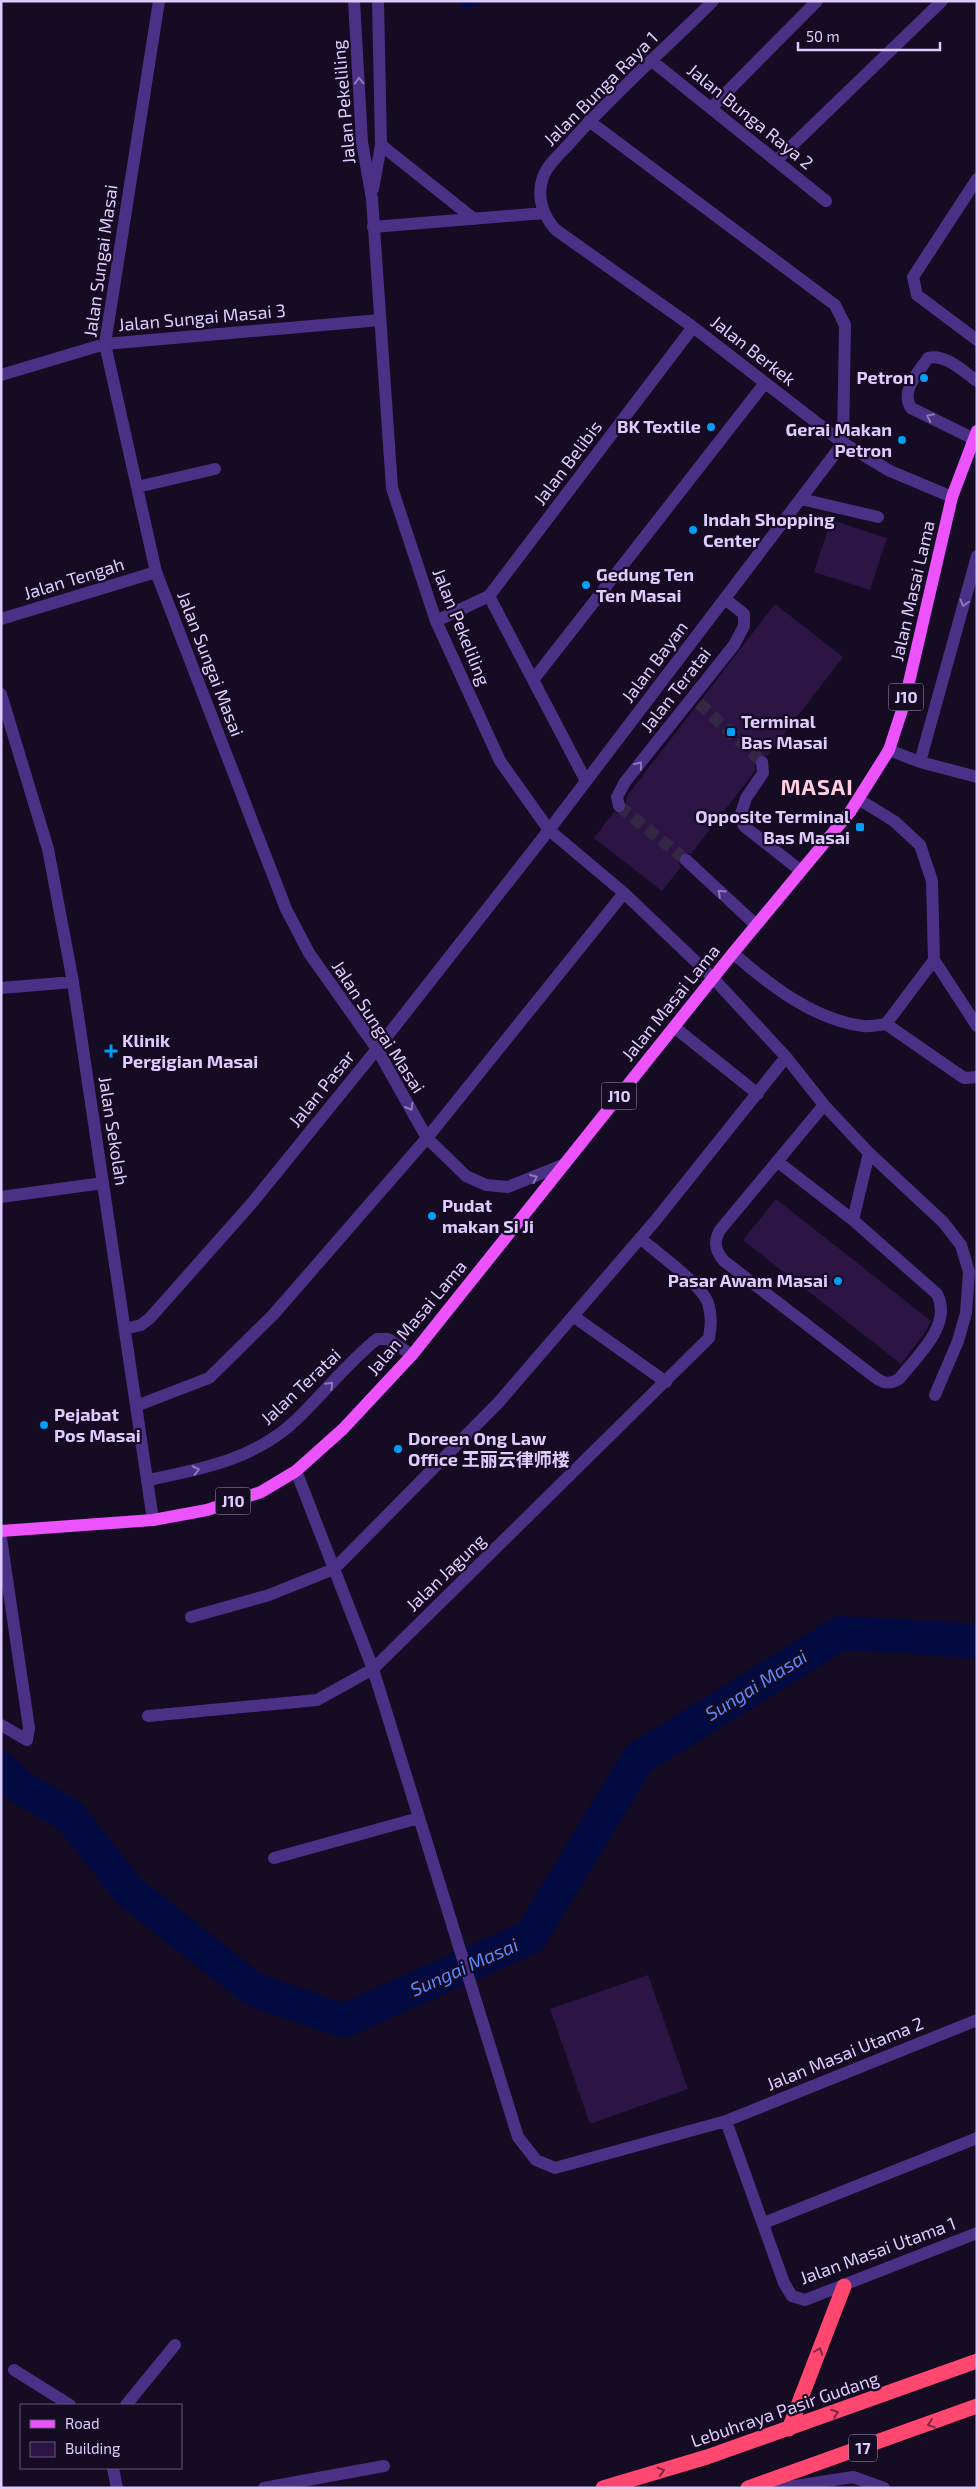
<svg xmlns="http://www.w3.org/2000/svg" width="978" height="2489" viewBox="0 0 978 2489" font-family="'Exo 2','Noto Sans SC',sans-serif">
<rect width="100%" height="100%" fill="#150b22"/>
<path fill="#040b42" d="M459,1H488L463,11Z"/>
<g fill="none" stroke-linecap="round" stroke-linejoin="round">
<path stroke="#040b42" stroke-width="34" d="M1,1768L19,1786L70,1816L130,1892L253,1989L343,2021L530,1937L639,1758L841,1633L977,1641"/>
</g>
<path fill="#2c1545" d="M831,520L887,538L870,590L814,572Z
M775,604L843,657L767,756L761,754L755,758V771L691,854L684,852L680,855L678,862L681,867L662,891L594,838L614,812L620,814L625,812L627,796Z
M776,1199L931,1321L926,1331L901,1364L743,1240Z
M648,1975L688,2089L590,2124L550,2009Z"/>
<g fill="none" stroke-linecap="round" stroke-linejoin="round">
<path stroke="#332843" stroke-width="12" stroke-dasharray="12 6" stroke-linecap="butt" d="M699,703L762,762
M619,806L686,860"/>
<path stroke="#4b3186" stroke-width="12" d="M159,1L105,344L156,572L286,909L309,953L377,1049L427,1138L466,1176L486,1185L508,1187L565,1164
M354,1L362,142L372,199L392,488L436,621L500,761L549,830L624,893L713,978L786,1057L824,1105L869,1153L943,1222L961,1245L969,1272L966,1313L958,1341L935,1395
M713,1C665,49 613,94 569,144C560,154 547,165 543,177C536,197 543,216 556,230L693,327L843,443L890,471L952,497
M652,61L826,201
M711,108L817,1
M589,121L835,305L845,325L843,443
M381,145L474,219
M777,160L942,1
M977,179L913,277L917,295L977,340
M373,189L381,145L378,1
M373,227L544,213
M1,375L105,344L380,320
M974,439L911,408C900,391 918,373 928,358C945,353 964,372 977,381
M137,487L215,469
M801,499L878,517
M489,596L586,781
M1,619L156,572
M436,621L489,596L693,327
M533,680L765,383
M1,694L48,849L73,982L153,1520
M889,750L920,762L977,777
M762,762L763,773L746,798L740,817L744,826L801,871
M920,762L977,556
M619,806L617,797L625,782L734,645L744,626V614L725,599
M686,860L756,925
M733,953C768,984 814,1020 863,1026C870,1027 879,1025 886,1024L934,960L932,881L920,845L894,821L858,799
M934,960L977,1026
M1,988L73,982
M886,1024L964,1078L977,1077
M674,1027L758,1094
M778,1162L853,1220L937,1294C953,1325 917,1356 899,1379C891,1384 884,1384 876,1378L724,1261C715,1251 713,1242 720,1230L824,1105
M1,1197L103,1183
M853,1220L869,1153
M573,1316L666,1382
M125,1329L141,1325L150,1318L252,1203L377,1049L549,830L843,443
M136,1406L209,1378L273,1315L427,1138L624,893
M296,1471L373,1669L518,2137L536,2160L555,2168L726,2121L977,2020
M148,1480C202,1469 256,1459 297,1419C324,1393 348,1362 377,1339H388L412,1355
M1,1538L29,1728L27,1740L1,1725
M191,1617L269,1595L334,1569L499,1402L655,1221L786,1057
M148,1716L317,1700L373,1669L709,1338C711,1325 712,1315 708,1303C702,1285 655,1251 640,1238
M274,1858L419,1818
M726,2121L784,2283L792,2296L805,2300L977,2233
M764,2223L977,2138
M14,2370L70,2405
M126,2405L175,2345
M113,2468L117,2488
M264,2488L384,2466
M782,2488L853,2477L884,2488"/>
<path stroke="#ec53ff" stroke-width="12" d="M1,1531L153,1520L207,1510L261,1492L296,1471L343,1429L412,1355L733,953L850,812L889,750L904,704L952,497L977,431"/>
<path stroke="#ff476f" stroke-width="15" d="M789,2429L844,2286
M603,2488L707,2457L977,2361
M748,2488L977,2406"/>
</g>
<defs><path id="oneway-chevron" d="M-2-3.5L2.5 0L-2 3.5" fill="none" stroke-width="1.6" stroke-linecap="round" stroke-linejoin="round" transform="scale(1.25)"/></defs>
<g stroke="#8e77bc">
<use href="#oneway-chevron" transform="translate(359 81) rotate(-93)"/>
<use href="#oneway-chevron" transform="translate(930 417) rotate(-154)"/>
<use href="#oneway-chevron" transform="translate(964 603) rotate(105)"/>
<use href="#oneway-chevron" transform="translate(639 765) rotate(-52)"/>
<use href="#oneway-chevron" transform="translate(721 893) rotate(-137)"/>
<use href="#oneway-chevron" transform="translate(410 1107) rotate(60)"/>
<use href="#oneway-chevron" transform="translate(534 1178) rotate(-24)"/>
<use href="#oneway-chevron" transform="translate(330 1385) rotate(-45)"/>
<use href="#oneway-chevron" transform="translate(196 1470) rotate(-12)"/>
</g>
<g stroke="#7e2645">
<use href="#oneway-chevron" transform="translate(819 2351) rotate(-69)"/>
<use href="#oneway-chevron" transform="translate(835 2413) rotate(-20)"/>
<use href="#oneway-chevron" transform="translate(931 2424) rotate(161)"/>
<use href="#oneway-chevron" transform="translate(661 2471) rotate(-16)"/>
</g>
<g fill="#009ef7" stroke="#150b22" stroke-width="2">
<circle cx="924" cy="378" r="5"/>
<circle cx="711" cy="427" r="5"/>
<circle cx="902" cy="440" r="5"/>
<circle cx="693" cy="530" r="5"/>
<circle cx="586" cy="585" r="5"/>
<rect x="726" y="727" width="10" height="10" rx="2.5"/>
<rect x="855" y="822" width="10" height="10" rx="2.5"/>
<path d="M108.5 1043.5h5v5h5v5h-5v5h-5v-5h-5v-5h5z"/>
<circle cx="432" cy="1216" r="5"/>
<circle cx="838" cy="1281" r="5"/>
<circle cx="44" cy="1425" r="5"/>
<circle cx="398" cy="1449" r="5"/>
</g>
<g text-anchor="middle" stroke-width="4.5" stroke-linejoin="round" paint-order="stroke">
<g fill="#150b22" stroke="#a292bd" stroke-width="1">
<rect x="888.5" y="683.5" width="35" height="27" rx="4"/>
<rect x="601.5" y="1082.5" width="35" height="27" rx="4"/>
<rect x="215.5" y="1487.5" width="35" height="27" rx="4"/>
<rect x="849" y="2434.5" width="28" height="27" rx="4"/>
</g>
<g font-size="16" font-weight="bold" fill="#dfccff">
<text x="906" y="703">J10</text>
<text x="619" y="1102">J10</text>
<text x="233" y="1507">J10</text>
<text x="863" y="2454">17</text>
</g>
<g font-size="18" fill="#dfccff" stroke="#150b22">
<text transform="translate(601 89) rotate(-45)" y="6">Jalan Bunga Raya 1</text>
<text transform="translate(344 102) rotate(-95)" y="6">Jalan Pekeliling</text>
<text transform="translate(750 117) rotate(39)" y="6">Jalan Bunga Raya 2</text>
<text transform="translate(101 261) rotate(-82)" y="6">Jalan Sungai Masai</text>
<text transform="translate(202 318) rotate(-5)" y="6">Jalan Sungai Masai 3</text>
<text transform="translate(753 351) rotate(38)" y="6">Jalan Berkek</text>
<text transform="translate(568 463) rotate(-53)" y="6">Jalan Belibis</text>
<text transform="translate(74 579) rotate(-17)" y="6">Jalan Tengah</text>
<text transform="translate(913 591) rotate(-77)" y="6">Jalan Masai Lama</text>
<text transform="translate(461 627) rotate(68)" y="6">Jalan Pekeliling</text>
<text transform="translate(655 662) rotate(-53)" y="6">Jalan Bayan</text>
<text transform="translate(210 664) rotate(69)" y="6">Jalan Sungai Masai</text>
<text transform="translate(676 690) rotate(-52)" y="6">Jalan Teratai</text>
<text transform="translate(671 1003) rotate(-51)" y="6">Jalan Masai Lama</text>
<text transform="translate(378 1027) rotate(57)" y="6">Jalan Sungai Masai</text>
<text transform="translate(322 1089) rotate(-51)" y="6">Jalan Pasar</text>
<text transform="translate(113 1131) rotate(81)" y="6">Jalan Sekolah</text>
<text transform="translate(417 1318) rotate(-50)" y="6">Jalan Masai Lama</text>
<text transform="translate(301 1387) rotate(-43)" y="6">Jalan Teratai</text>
<text transform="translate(446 1573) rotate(-44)" y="6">Jalan Jagung</text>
<text transform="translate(845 2054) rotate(-22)" y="6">Jalan Masai Utama 2</text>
<text transform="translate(878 2251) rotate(-20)" y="6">Jalan Masai Utama 1</text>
<text transform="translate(785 2410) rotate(-19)" y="6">Lebuhraya Pasir Gudang</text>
</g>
<g font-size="18" font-weight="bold" fill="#dfccff" stroke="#150b22" text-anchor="start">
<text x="914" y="384" text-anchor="end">Petron</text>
<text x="701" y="433" text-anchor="end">BK Textile</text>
<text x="892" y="436" text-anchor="end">Gerai Makan<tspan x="892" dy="21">Petron</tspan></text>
<text x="703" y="526">Indah Shopping<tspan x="703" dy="21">Center</tspan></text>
<text x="596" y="581">Gedung Ten<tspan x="596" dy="21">Ten Masai</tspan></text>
<text x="741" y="728">Terminal<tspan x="741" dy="21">Bas Masai</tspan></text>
<text x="850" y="823" text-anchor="end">Opposite Terminal<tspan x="850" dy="21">Bas Masai</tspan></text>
<text x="122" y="1047">Klinik<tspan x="122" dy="21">Pergigian Masai</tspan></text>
<text x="442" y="1212">Pudat<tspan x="442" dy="21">makan Si Ji</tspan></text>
<text x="828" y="1287" text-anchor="end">Pasar Awam Masai</text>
<text x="54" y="1421">Pejabat<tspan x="54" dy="21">Pos Masai</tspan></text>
<text x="408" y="1445">Doreen Ong Law<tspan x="408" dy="21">Office 王丽云律师楼</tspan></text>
</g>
<g font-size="19" font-style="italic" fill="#5a88ff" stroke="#150b22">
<text transform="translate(756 1685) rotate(-32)" y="7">Sungai Masai</text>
<text transform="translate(464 1967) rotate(-24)" y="7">Sungai Masai</text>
</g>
<g font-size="22" font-weight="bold" letter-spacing="1" fill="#ffcee1" stroke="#150b22">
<text x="817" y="795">MASAI</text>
</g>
</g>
<rect width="978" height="2489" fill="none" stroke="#dfccff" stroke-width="5"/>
<rect x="20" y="2404" width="162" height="65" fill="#150b22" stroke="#66587a"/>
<rect x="30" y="2420" width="25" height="8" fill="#ec53ff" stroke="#66587a"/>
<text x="65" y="2429" font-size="15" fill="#dfccff">Road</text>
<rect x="30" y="2442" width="25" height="15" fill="#2c1545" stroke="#66587a"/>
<text x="65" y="2454" font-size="15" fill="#dfccff">Building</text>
<path d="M798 42v8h142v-8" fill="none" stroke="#dfccff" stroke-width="2.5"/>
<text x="806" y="42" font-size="15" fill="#dfccff" stroke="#150b22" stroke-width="4" paint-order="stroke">50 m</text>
</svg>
